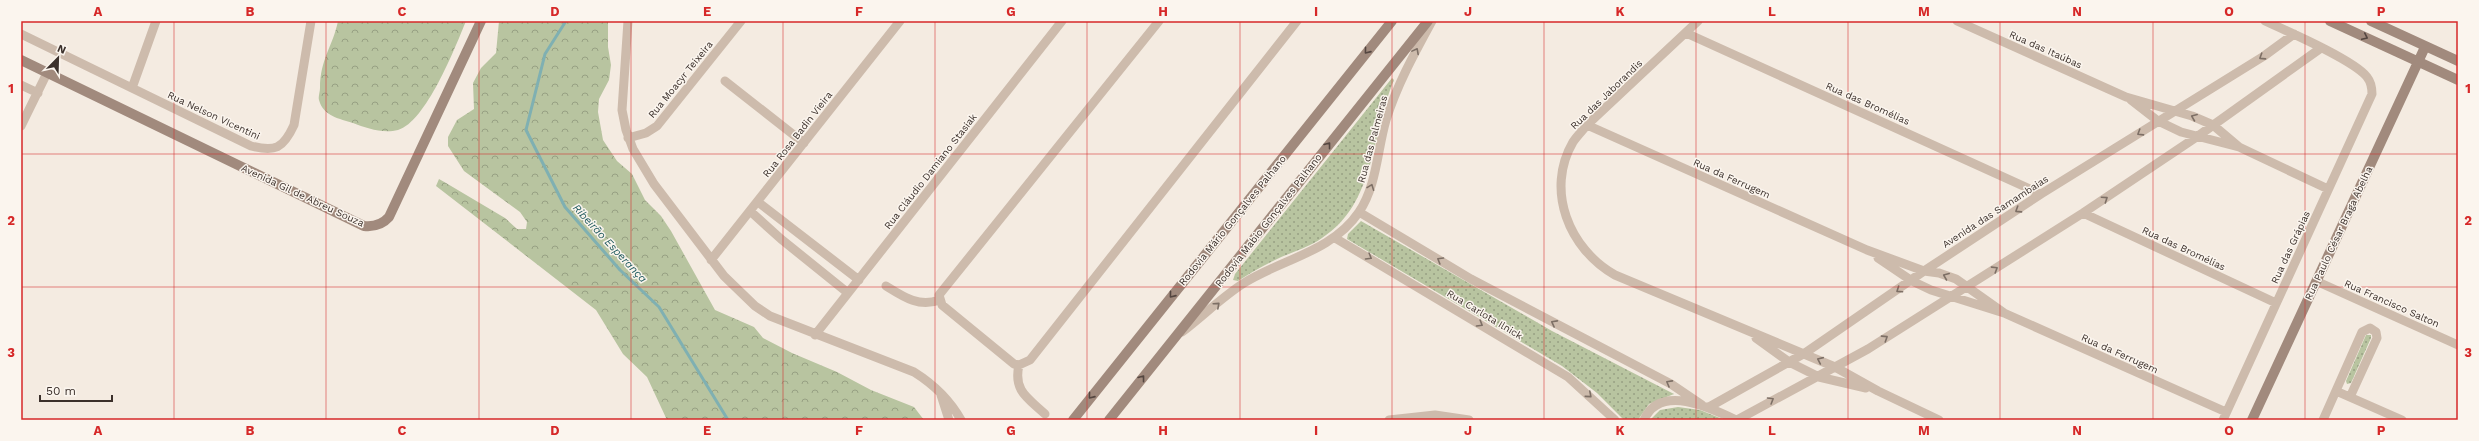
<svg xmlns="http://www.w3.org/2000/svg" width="2479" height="441" viewBox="0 0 2479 441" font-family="'Work Sans',sans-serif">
<defs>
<pattern id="grass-dots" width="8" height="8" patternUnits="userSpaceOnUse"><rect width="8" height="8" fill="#b8c4a0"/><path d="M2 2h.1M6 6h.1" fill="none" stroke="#97a083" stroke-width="1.8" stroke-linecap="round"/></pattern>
<pattern id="forest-crowns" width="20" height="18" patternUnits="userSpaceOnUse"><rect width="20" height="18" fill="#b8c4a0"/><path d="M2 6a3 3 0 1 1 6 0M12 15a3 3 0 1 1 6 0" fill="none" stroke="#97a083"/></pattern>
</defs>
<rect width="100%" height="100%" fill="#f4ebe1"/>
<path fill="url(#grass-dots)" d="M1392,78L1394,80C1371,134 1376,203 1322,238C1308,248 1291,252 1275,260C1262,266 1250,273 1238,281L1233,280L1235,274Z
M1361,221L1552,331L1674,394L1649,404L1638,420H1624L1597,393L1562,366L1347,239L1348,234Z
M2366,335H2371V338L2351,383L2347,384L2346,381Z
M1678,407L1700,410L1725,420H1650L1660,410Z"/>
<path fill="url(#forest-crowns)" d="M338,21H466C455,48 426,122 398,130C383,134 366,128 353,123C340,119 323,116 319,100C318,97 320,92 320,88C320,59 333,46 338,21Z
M499,21H608V47L611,65L609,80L599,99L598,112L603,140L617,161L632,174L645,200L661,216L671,231L715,310L754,327L763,338L792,353L837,372L871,390L914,407L924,420H667L647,377L623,354L596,310L436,186L439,179L446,183L505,218L517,229H526L527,222L520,212L464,171L448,146V137L457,120L474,109L473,83L481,68L496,53Z"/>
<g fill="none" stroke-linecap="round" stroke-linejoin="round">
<path stroke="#7fb0b2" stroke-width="3" d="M566,21L545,54L526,130L565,207L620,270L659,307L728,420"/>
<path stroke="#cdbbac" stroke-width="9" d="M628,21L622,110L626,130L633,149L654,184L724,276L755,306L770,316L914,372C933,384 950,400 961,420
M1159,21L939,295L942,305L1014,364L1019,365L1030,360L1297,21
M1698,21L1587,125C1583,130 1577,136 1573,142C1545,190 1569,249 1615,275L1835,367L1878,391L1939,420
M1957,21L2126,97L2192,116L2213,125L2239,147
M1686,33L2041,194
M21,34L251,146C275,152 283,149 294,125L311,21
M725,81L804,143
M21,85L38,93
M132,88L156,21
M2131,100L2158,121L2181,132L2239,147L2328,189
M1587,125L1867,250L1924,271L1939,273L1956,279L2004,313
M21,126L47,73
M628,138L646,133L657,126L741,21
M758,202L859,280
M750,211L781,239L848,293
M1359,212L1471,279L1671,384L1702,405
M2083,213L2276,303
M1335,238L1568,377L1615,420
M1878,258L1912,281L1931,290L2004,313L2226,412
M711,260L900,21
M2316,281L2458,345
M886,286C902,296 919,308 939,300
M1182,332C1203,316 1222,297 1244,283C1282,259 1332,252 1359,212C1377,185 1377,151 1386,120C1397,85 1414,54 1432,21
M815,335L1062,21
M1756,338L1789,362L1819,377L1866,388
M1019,365C1013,391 1028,398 1045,414
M2336,391L2402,420
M941,395L949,420
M1709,407L1805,353L1924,271L2041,194L2264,56L2294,34
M1389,420L1435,415L1469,420
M1644,420C1660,383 1711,408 1736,420
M1737,420L1868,349L2083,213L2198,136L2321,48
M2223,420L2372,94C2372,88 2371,82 2367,77C2354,60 2287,31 2265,21
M2323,420L2362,332L2370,328L2376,332L2377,338L2350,397"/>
<path stroke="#a18a7d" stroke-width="10" d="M2330,21L2458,80
M2371,21L2458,61
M21,60L364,226C374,227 382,225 389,217L481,21
M1073,420L1392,21
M1109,420L1428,21
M2252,420L2425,47"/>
</g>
<defs><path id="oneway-chevron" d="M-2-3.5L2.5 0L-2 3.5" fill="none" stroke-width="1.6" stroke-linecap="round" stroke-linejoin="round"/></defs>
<g stroke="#544640">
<use href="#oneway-chevron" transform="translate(2365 37) rotate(25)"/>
<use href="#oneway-chevron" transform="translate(1367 51) rotate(129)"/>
<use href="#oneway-chevron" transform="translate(1328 145) rotate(-52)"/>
<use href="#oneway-chevron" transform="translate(1172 295) rotate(129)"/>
<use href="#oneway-chevron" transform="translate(1142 378) rotate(-52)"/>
<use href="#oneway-chevron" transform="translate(1091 396) rotate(129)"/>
</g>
<g stroke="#7d6f65">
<use href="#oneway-chevron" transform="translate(1416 51) rotate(-62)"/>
<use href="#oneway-chevron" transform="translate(2262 57) rotate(147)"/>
<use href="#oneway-chevron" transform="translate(2194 117) rotate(-158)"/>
<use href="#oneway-chevron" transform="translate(2140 133) rotate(148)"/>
<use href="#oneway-chevron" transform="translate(1371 187) rotate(-69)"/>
<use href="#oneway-chevron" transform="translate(2105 199) rotate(-34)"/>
<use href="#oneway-chevron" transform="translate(2018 210) rotate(147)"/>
<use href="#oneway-chevron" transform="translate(1369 257) rotate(31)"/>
<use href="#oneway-chevron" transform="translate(1440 260) rotate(-149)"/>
<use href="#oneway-chevron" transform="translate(1995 269) rotate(-32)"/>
<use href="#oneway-chevron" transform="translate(1946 276) rotate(-158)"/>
<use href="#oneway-chevron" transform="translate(1899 290) rotate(146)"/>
<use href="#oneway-chevron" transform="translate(1217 305) rotate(-42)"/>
<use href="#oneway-chevron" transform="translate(1554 323) rotate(-152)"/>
<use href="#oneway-chevron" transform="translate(1480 324) rotate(31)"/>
<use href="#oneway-chevron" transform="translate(1885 338) rotate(-33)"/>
<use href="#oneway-chevron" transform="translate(1820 360) rotate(-156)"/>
<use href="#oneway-chevron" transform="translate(1669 383) rotate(-151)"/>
<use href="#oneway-chevron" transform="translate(1589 395) rotate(41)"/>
<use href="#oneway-chevron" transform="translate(1771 400) rotate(-31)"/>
</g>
<path fill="none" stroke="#d62828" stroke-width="1" stroke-opacity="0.55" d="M174,21V420M326,21V420M479,21V420M631,21V420M783,21V420M935,21V420M1087,21V420M1240,21V420M1392,21V420M1544,21V420M1696,21V420M1848,21V420M2000,21V420M2153,21V420M2305,21V420M21,154H2458M21,287H2458"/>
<g text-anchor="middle" stroke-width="3" stroke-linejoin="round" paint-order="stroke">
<g font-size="10" fill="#3b302b" stroke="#fbf5ee">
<text transform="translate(2046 49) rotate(24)" y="4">Rua das Itaúbas</text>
<text transform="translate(680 79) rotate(-51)" y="4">Rua Moacyr Teixeira</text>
<text transform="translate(1606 94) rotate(-44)" y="4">Rua das Jaborandis</text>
<text transform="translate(1868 103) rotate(24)" y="4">Rua das Bromélias</text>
<text transform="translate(214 115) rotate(25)" y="4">Rua Nelson VIcentini</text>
<text transform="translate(797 134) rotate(-52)" y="4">Rua Rosa Badin Vieira</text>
<text transform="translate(1372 139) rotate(-75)" y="4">Rua das Palmeiras</text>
<text transform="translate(930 171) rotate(-52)" y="4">Rua Cláudio Damiano Stasiak</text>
<text transform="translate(1732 178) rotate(24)" y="4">Rua da Ferrugem</text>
<text transform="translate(303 195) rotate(25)" y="4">Avenida Gil de Abreu Souza</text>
<text transform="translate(1995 211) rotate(-33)" y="4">Avenida das Samambaias</text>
<text transform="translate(1232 220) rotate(-51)" y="4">Rodovia Mário Gonçalves Palhano</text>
<text transform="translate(1268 220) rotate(-52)" y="4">Rodovia Mabio Gonçalves Palhano</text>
<text transform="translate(2338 233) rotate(-65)" y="4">Rua Paulo César Braga Abelha</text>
<text transform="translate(2290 247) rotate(-65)" y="4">Rua das Grápias</text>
<text transform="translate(2184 248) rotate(25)" y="4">Rua das Bromélias</text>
<text transform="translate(2392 303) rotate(24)" y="4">Rua Francisco Salton</text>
<text transform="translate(1485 314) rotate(31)" y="4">Rua Carlota Ilnick</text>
<text transform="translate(2120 353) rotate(24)" y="4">Rua da Ferrugem</text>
</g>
<g font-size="11" font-style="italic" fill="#1f5a5e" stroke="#fbf5ee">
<text transform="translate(610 243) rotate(47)" y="4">Ribeirão Esperança</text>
</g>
</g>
<rect width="2479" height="441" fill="none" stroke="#fbf5ee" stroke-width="44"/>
<g transform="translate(58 58) rotate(23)" stroke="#fbf5ee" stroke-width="3" paint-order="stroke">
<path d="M0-3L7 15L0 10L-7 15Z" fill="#3b302b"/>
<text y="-6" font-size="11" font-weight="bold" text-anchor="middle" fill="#3b302b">N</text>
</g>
<path d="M40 395v6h72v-6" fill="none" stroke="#3b302b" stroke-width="2"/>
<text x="46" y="395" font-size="12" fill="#3b302b" stroke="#fbf5ee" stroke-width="3" paint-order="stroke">50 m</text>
<rect x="22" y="22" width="2435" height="397" fill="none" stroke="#d62828" stroke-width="1.5"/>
<g font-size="13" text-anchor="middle" font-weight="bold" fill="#d62828">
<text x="98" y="16">A</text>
<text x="250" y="16">B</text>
<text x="402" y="16">C</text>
<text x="555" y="16">D</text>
<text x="707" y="16">E</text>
<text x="859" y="16">F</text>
<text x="1011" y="16">G</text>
<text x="1163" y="16">H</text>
<text x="1316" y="16">I</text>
<text x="1468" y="16">J</text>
<text x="1620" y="16">K</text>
<text x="1772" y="16">L</text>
<text x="1924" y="16">M</text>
<text x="2077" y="16">N</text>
<text x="2229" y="16">O</text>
<text x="2381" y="16">P</text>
<text x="11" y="93">1</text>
<text x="2468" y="93">1</text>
<text x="11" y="225">2</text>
<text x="2468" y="225">2</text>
<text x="11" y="357">3</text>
<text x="2468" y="357">3</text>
<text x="98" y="435">A</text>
<text x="250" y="435">B</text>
<text x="402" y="435">C</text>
<text x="555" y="435">D</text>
<text x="707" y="435">E</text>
<text x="859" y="435">F</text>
<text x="1011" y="435">G</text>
<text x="1163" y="435">H</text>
<text x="1316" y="435">I</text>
<text x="1468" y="435">J</text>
<text x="1620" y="435">K</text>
<text x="1772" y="435">L</text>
<text x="1924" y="435">M</text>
<text x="2077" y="435">N</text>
<text x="2229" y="435">O</text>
<text x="2381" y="435">P</text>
</g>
</svg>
